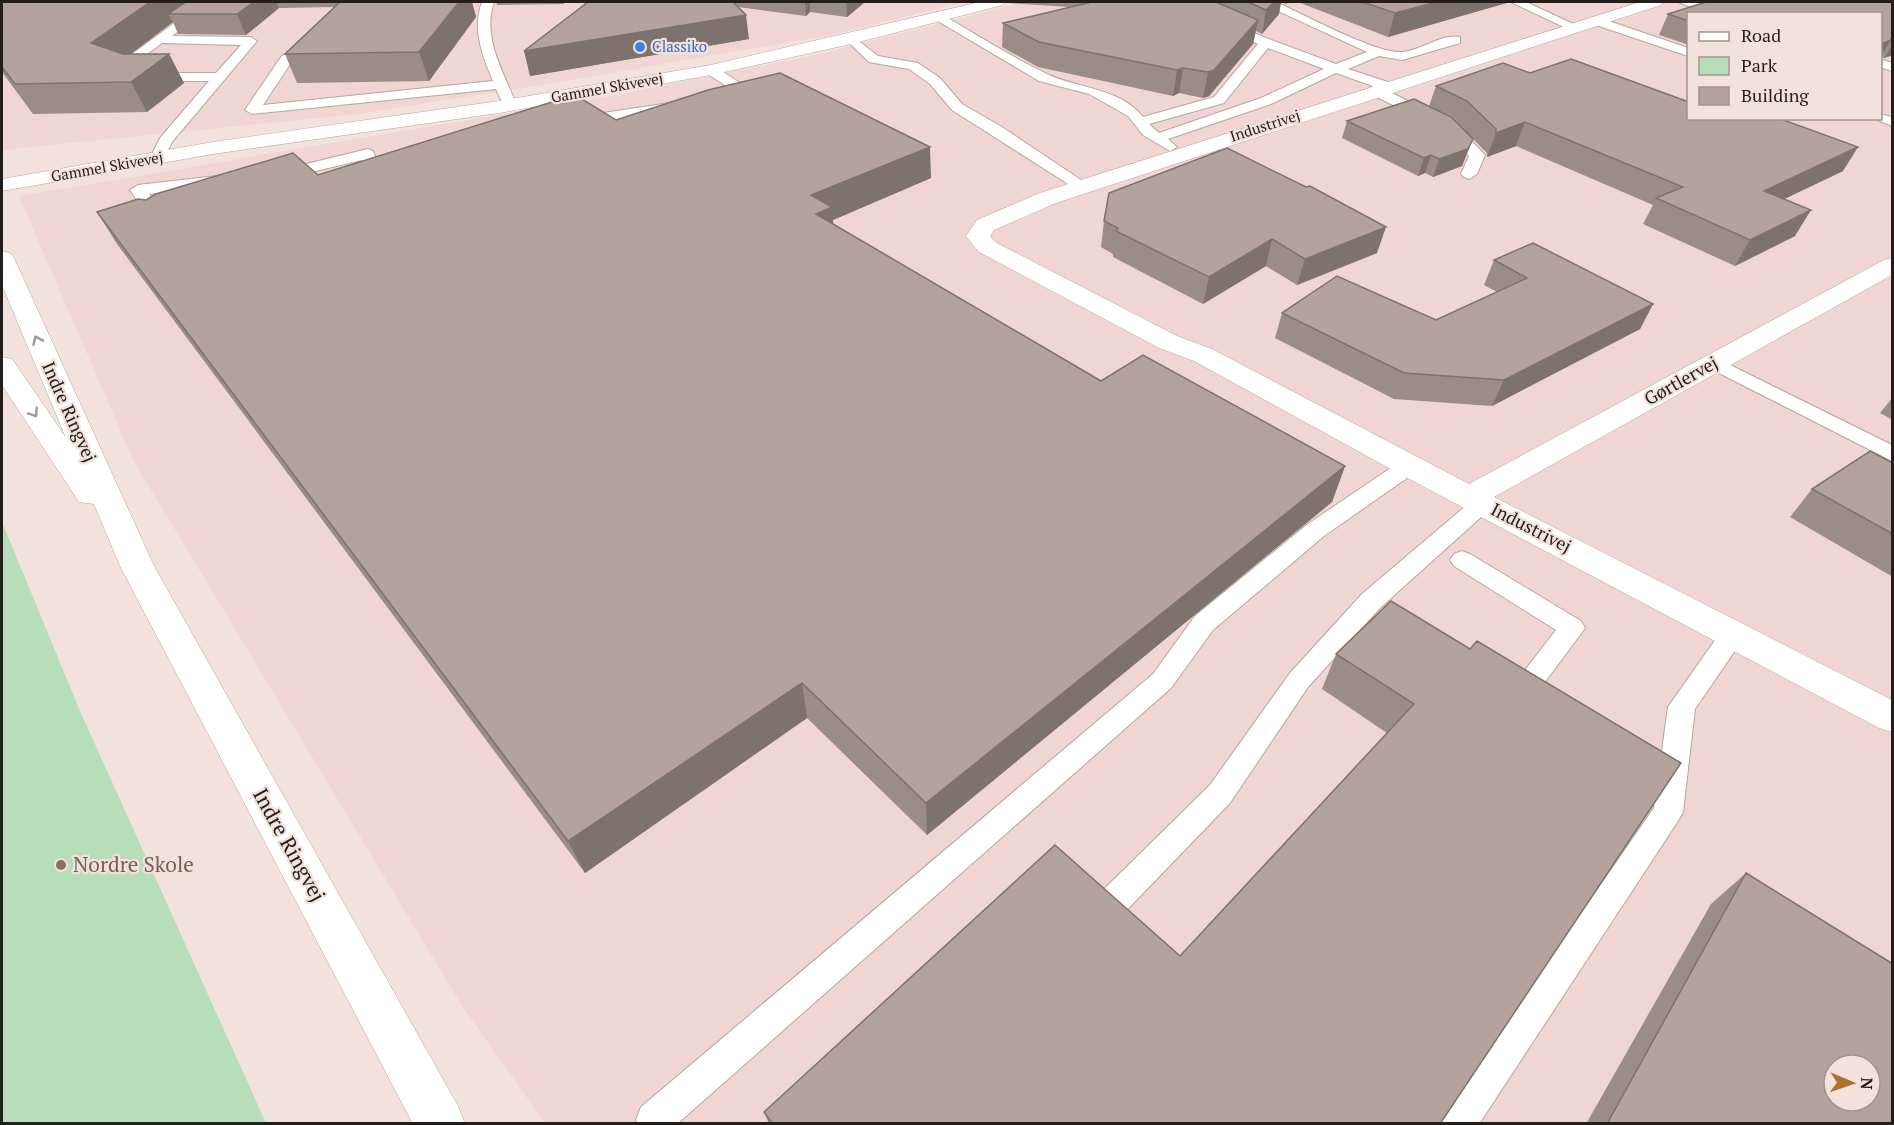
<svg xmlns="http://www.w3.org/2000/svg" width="1894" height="1125" viewBox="0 0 1894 1125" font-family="'PT Serif',serif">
<rect width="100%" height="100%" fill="#f3e2db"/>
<path fill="#f0d5d2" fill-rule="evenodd" d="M2,2H964L827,36L523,88L357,114L2,150Z
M1024,2H1631L1638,4L1645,2H1892V1123H545L464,1009L133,460L19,196L604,97L816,55ZM1688,14H1880V118H1688ZM1834,1065H1870V1101H1834Z"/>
<path fill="#b5deb9" d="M2,522L80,711L266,1123H2Z"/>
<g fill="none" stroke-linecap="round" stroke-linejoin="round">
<g stroke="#b6a69f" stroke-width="2">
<path id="lane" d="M203,2H216L172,36L251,37L257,41L172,142L163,161H153L150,158L160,138L209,81H139L109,71ZM162,43L241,45L216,73H139L126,70Z
M482,2H494C482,36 502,69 514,99L512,102H502L496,89L252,114L245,110L281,57L311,34L317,38L291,63L263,105L493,81C482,55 472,29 482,2Z
M1180,2H1194L1263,37L1336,64L1367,52L1263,4L1261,2H1276C1303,14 1376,54 1402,52C1420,51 1442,33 1460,37V43L1402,60L1379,56L1348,69L1391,83V89H1384L1457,126L1485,155L1477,174L1469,179L1464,177L1461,174L1469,156L1447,132L1369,93L1367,90L1373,86L1336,73L1271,104L1168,139L1177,147L1170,151L1143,135L1128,116L1089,94L1039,81L931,17L941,14C976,34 1011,57 1047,74C1078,89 1119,87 1143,117L1214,97L1258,44L1205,18ZM1268,48L1324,69L1261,98L1159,133L1149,124L1224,103Z
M1511,2H1526L1582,28L1572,31Z
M1678,2H1695L1729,14H1709Z
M1597,17L1688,48V56L1593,24L1591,21Z
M851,35L878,56L918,63L940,78L962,104L1002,127L1090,186L1088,189H1076L952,110L930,84L909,69L869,62L845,39Z
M1880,59L1892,63V71L1880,67Z
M711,66L716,67L755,93L748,97L726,100V94L736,92L706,73L704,70Z
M676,102L681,103V109L577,125L570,121L577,117Z
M1880,114L1892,117V126L1873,118H1880Z
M368,149L373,151L377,162L394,157L402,162L399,165L371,173L366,171L362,160L278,180L270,175L273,172Z
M217,176L225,181L223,184L149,194L172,226L164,231L158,230L130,190L138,185Z
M1714,357L1892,445V461L1707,367L1704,363L1707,359Z
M1409,459L1417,461L1420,466L1417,471L1324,536L1213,630L1171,688L677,1124H637L636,1120L641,1107L1153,674L1195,616L1308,524L1401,461Z
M1482,496L1490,499L1493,504L1490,509L1380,608L1308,687L1230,803L1121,916L1110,920L1099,916L1094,905L1099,894L1210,785L1290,673L1362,594L1474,499Z
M1462,551L1470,554L1581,621L1585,628L1531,701C1517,705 1506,699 1499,686L1503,678L1512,675L1519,678L1556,630L1454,566L1450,560L1454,554Z
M1734,623L1743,626L1747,633L1695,709L1683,812L1678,821L1479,1124H1439L1444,1111L1654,808L1668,707L1725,626Z"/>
</g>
<g stroke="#b6a69f" stroke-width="1">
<path id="street" d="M980,2H1005L1003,5L851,44L711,75L499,113L213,154L2,191V179L213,142L499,101L711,65Z
M1640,2H1663L1661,5L1056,203L994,230L990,236L995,242L1177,336L1212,349L1469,484L1884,260L1892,258V275L1494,497L1892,700V732L1879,728L1398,473L1194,361L1159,348L979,252L966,236L977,220L1040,193Z"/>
</g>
<g stroke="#b6a69f" stroke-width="1">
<path id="secondary" d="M2,251L10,253L14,258L154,566L458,1106L465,1124H413L120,566L94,504L79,502L2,385V357L12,359L66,438L2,285Z"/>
</g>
<use href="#lane" fill="#fff" fill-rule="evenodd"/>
<use href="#street" fill="#fff" fill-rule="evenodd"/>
<use href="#secondary" fill="#fff" fill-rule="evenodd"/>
</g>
<path fill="#9a8c86" d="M2,2H472L476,17L429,81L297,83L285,54L334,7L279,8L246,35L178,34L173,22L130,54H169L184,83L147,112L33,114L2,72Z
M496,2H565L564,4L497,5Z
M588,2H865L847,17L810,12L806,16L738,7L749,39L530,76Z
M1006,2H1289L1286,4L1281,2L1279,14L1262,34L1256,31L1253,44L1209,96L1203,98L1179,93L1173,96L1038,67L1002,47L1003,23L1069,7L1007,3Z
M1298,2H1510L1388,37Z
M1893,2V55L1884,58L1881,57V14H1689V45L1659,35L1668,14Z
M1530,73L1843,171L1784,199L1795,236L1735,266L1643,224L1653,205L1516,146L1487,157V153L1460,126L1466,156L1462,166L1433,177L1425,173L1418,176L1342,138L1347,121L1429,106L1436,86Z
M616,120L931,178L833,220V224L1101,381L1345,466L1332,502L927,835L807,718L585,873L117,244L97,212L146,200L318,175Z
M1109,193L1377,253L1297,285L1266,266L1203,304L1113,257V254L1101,247L1104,221Z
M1494,260L1653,304L1640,329L1492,406L1394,399L1275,338L1282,313L1436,320L1497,292L1484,285Z
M1893,397V420L1880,413Z
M1893,463V577L1790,517L1812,489Z
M1470,649L1440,1124H769L764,1112L1180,956L1387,733L1322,689L1336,654Z
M1746,873L1893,1124H1586L1711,904Z"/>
<path fill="#7d726d" d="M150,2H188L168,14L173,22L107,72L91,43Z
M254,2H276L279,8L246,35L237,14Z
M459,2H472L476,17L429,81L419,52Z
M805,2H810V12L806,16Z
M846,2H865L847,17Z
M1274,2H1281L1279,14L1262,34L1266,10Z
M1437,2H1510L1388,37L1395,13Z
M746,15L749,39L530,76L524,51Z
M1258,20L1253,44L1209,96L1203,98L1208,72Z
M1891,40L1881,56V44Z
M1893,45V55L1884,58Z
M169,54L184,83L147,112L131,82Z
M1183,68L1179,93L1173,96L1177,70Z
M1525,122L1516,146L1487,157L1496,133Z
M1473,139L1462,166L1433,177L1439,159Z
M930,147L931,178L833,220L834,240L819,247L811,195Z
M1858,147L1843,171L1749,216L1764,191Z
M1431,155L1425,173L1418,176L1424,158Z
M1811,210L1795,236L1735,266L1750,240Z
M1386,227L1377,253L1297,285L1305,259Z
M1272,239L1266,266L1203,304L1209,277Z
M1653,304L1640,329L1492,406L1504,380Z
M1345,466L1332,502L927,835L926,803Z
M802,683L807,718L585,873L568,841Z"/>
<path fill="#b3a39c" stroke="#7d726d" stroke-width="1.5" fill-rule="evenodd" d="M2,2H150L91,43L123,54H169L131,82L15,84L2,67Z
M186,2H254L237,14H168Z
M340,2H459L419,52L285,54Z
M588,2H733L746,15L524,51Z
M1092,2H1216L1258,20L1214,70L1208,72L1183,68L1177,70L1039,42L1003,23Z
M1248,2H1274L1266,10Z
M1363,2H1437L1395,13Z
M1706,2H1893V36H1892L1891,40L1881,44V14H1689V21L1668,14Z
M1571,59L1689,102V118H1778L1858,147L1764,191L1811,210L1750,240L1656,198L1683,187L1525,122L1496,133V129L1467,101L1436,86L1503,63L1530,73Z
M780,73L930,147L811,195L832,207L816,214L1101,381L1143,355L1345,466L926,803L802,683L568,841L97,212L138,199L146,200L156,194L293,153L318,175L555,101L577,96L616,120L708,90Z
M1414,99L1451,117L1473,139L1468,149L1439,159L1431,155L1424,158L1347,121Z
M1227,148L1306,187L1310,186L1386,227L1305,259L1272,239L1209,277L1116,231L1118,228L1104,221L1109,193Z
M1533,243L1653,304L1504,380L1404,373L1282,313L1337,276L1436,320L1527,278L1494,260Z
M1870,451L1893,463V534L1812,489Z
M1391,601L1470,649L1477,641L1681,763L1440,1124H773L764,1112L1055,845L1180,956L1414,704L1336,654Z
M1746,873L1893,964V1124H1607ZM1834,1065H1870V1101H1834Z"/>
<defs><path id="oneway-chevron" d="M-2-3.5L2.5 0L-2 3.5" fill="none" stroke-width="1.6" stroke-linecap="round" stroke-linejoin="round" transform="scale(1.5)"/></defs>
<g stroke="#9c9a98">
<use href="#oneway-chevron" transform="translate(37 340) rotate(-114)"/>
<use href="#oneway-chevron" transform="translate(34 413) rotate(56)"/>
</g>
<circle fill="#3f7fe0" stroke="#f3e2db" stroke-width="2" cx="640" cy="47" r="6"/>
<circle fill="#8d6e63" stroke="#f3e2db" stroke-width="2" cx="61" cy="865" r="6"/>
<g text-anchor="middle" stroke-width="4.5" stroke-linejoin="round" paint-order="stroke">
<g font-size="15" fill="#366cbe" stroke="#f3e2db" text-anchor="start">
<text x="652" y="52">Classiko</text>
</g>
<g font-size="15" fill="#241e1b" stroke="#f3e2db">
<text transform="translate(607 88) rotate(-10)" y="5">Gammel Skivevej</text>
<text transform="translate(1265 126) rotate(-18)" y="5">Industrivej</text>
<text transform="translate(107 167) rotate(-10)" y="5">Gammel Skivevej</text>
</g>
<g font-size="18" fill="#241e1b" stroke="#f3e2db">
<text transform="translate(1681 381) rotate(-29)" y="6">Gørtlervej</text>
<text transform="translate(69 412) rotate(66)" y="6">Indre Ringvej</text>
<text transform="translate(1531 528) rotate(27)" y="6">Industrivej</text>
</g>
<g font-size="21" fill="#241e1b" stroke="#f3e2db">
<text transform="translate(289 845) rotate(61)" y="7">Indre Ringvej</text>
</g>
<g font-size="21" fill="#785e54" stroke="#f3e2db" text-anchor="start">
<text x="73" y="872">Nordre Skole</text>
</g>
</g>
<rect width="1894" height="1125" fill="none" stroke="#241e1b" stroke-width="6"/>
<rect x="1687" y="12" width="195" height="108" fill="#f3e2db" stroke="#a0948e" stroke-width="1.5"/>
<rect x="1699" y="32" width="30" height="9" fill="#ffffff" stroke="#a0948e" stroke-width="1.5"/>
<text x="1741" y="42" font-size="18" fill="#241e1b">Road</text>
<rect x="1699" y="57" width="30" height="18" fill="#b5deb9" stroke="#a0948e" stroke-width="1.5"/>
<text x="1741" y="72" font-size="18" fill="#241e1b">Park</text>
<rect x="1699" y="87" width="30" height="18" fill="#b3a39c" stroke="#a0948e" stroke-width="1.5"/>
<text x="1741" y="102" font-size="18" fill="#241e1b">Building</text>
<g transform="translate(1852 1083) rotate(92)"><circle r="28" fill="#f3e2db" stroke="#a0948e" stroke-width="1.5"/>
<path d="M0-4.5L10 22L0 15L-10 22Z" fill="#ab7230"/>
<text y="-9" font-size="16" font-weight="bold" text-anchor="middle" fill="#241e1b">N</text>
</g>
</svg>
